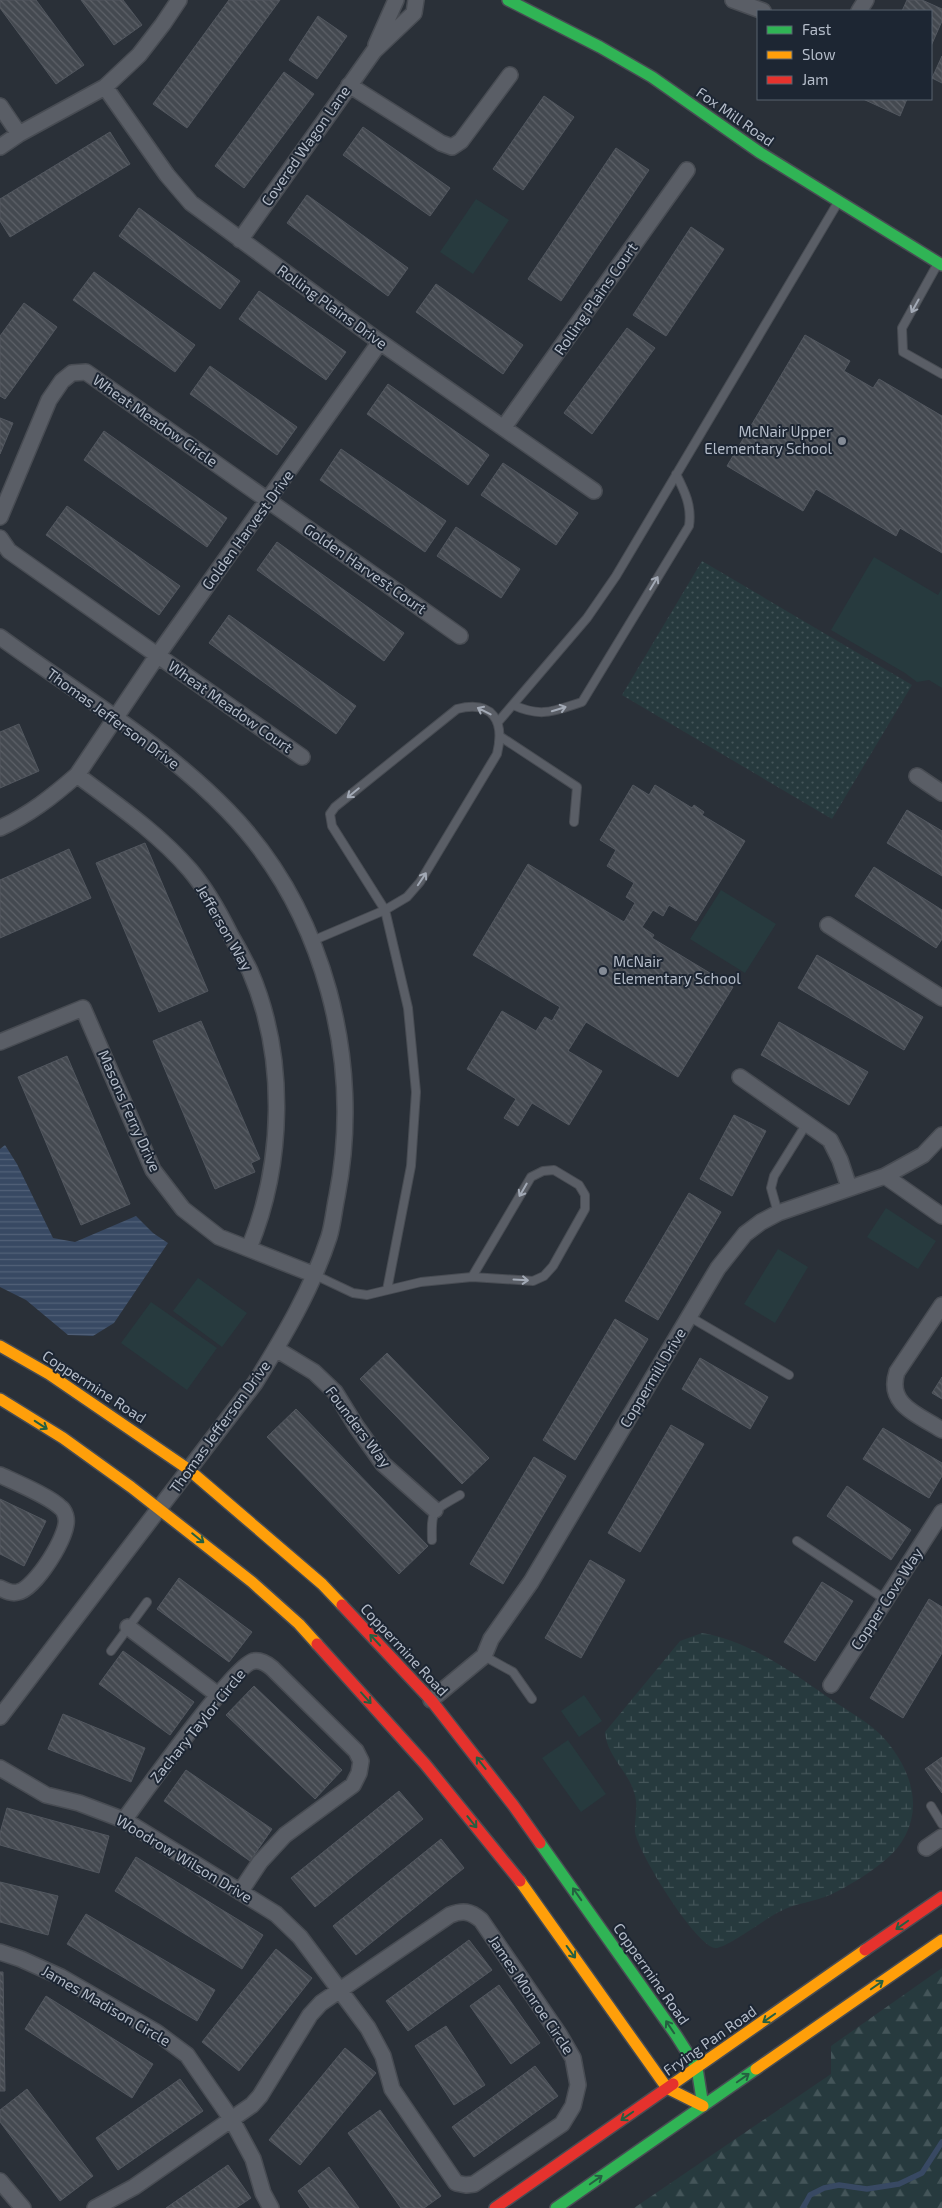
<svg xmlns="http://www.w3.org/2000/svg" width="942" height="2208" viewBox="0 0 942 2208" font-family="'Exo 2',sans-serif">
<defs>
<pattern id="grass-dots" width="8" height="8" patternUnits="userSpaceOnUse" patternTransform="scale(1.25)"><rect width="8" height="8" fill="#273a3e"/><path d="M2 2h.1M6 6h.1" fill="none" stroke="#445559" stroke-width="1.8" stroke-linecap="round"/></pattern>
<pattern id="forest-firs" width="22" height="20" patternUnits="userSpaceOnUse" patternTransform="scale(1.25)"><rect width="22" height="20" fill="#273a3e"/><path d="M5 1l3.5 6h-7zM16 11l3.5 6h-7z" fill="#445559"/></pattern>
<pattern id="wetland-marsh" width="20" height="14" patternUnits="userSpaceOnUse" patternTransform="scale(1.25)"><rect width="20" height="14" fill="#273a3e"/><path d="M1 5h8M5 5V1M11 12h8M15 12V8" fill="none" stroke="#445559"/></pattern>
<pattern id="water-rules" width="6" height="5" patternUnits="userSpaceOnUse" patternTransform="scale(1.25)"><rect width="6" height="5" fill="#384963"/><path d="M0 2.5h6" fill="none" stroke="#526178"/></pattern>
<pattern id="building-back-hatch" width="6" height="6" patternUnits="userSpaceOnUse" patternTransform="scale(1.25)"><rect width="6" height="6" fill="#444950"/><path d="M-1 5l2 2M0 0l6 6M5-1l2 2" fill="none" stroke="#5d6168"/></pattern>
</defs>
<rect width="100%" height="100%" fill="#2a3038"/>
<path fill="url(#grass-dots)" d="M702,561L912,685L832,819L622,695Z"/>
<path fill="url(#forest-firs)" d="M942,1968V2208H634L831,2074V2046Z"/>
<path fill="url(#wetland-marsh)" d="M702,1633C750,1641 793,1673 832,1700C848,1711 868,1722 881,1735C910,1766 927,1809 898,1847C884,1865 851,1885 830,1895C814,1902 796,1903 781,1911C767,1917 726,1949 715,1948C695,1945 638,1853 635,1832C634,1819 639,1806 634,1792C627,1770 607,1756 605,1732L680,1641Z"/>
<path fill="#273a3e" d="M476,199L509,220L473,274L440,252Z
M874,557L938,595L942,588V688L929,680L917,682L905,673L831,630Z
M721,890L776,924L745,973L690,939Z
M886,1208L936,1241L918,1269L867,1237Z
M778,1249L808,1267L775,1323L744,1304Z
M198,1278L247,1313L222,1347L173,1311Z
M151,1302L217,1348L187,1390L121,1343Z
M584,1695L602,1721L579,1737L561,1711Z
M568,1740L606,1794L581,1812L542,1758Z"/>
<path fill="url(#water-rules)" d="M5,1145L17,1164L53,1238L75,1242L136,1216L153,1233L168,1243L114,1323L93,1336L68,1335L26,1300L0,1287V1149Z"/>
<g fill="none" stroke-linecap="round" stroke-linejoin="round">
<path stroke="#384963" stroke-width="5.5" d="M803,2208L810,2195L824,2188L839,2185L867,2189L899,2184L922,2173L942,2142"/>
</g>
<path fill="url(#building-back-hatch)" stroke="#52575f" d="M0,0H36L84,65L56,84L0,8Z
M81,0H123L142,25L114,45Z
M229,0H280L187,128L153,104Z
M907,0H922L942,9V21L931,46V11H902Z
M318,16L347,36L317,79L289,60Z
M942,56V83L932,78Z
M284,72L314,94L244,188L215,166Z
M544,96L574,117L523,190L493,169Z
M863,99H907L900,116Z
M363,127L450,188L430,216L343,155Z
M110,132L130,164L10,237L0,221V199Z
M616,148L649,170L561,301L528,279Z
M307,195L408,268L388,296L287,223Z
M139,208L240,281L220,309L119,236Z
M691,227L724,249L666,336L633,315Z
M94,272L195,345L175,372L73,300Z
M436,284L523,345L503,374L416,312Z
M259,291L346,352L326,380L239,319Z
M24,303L57,327L5,399L0,396V336Z
M627,328L655,348L592,434L564,413Z
M805,335L850,361L844,371L873,388L879,379L942,416V553L900,528L896,536L816,489L803,511L727,466Z
M210,366L297,427L277,455L190,394Z
M388,384L489,455L468,485L367,414Z
M0,418L13,423L0,454Z
M104,431L227,518L207,547L84,460Z
M341,449L446,521L425,552L320,480Z
M503,463L578,513L556,545L481,495Z
M67,506L180,586L159,615L46,535Z
M456,527L520,569L501,598L437,556Z
M277,542L404,633L384,661L257,570Z
M229,615L356,706L336,734L209,643Z
M19,724L39,771L0,788V732Z
M633,785L649,795L655,785L692,808L694,805L704,812L702,815L745,841L696,921L669,905L663,916L653,910L642,927L654,935L652,938L733,987L678,1077L586,1022L568,1051L602,1071L569,1125L532,1103L518,1126L504,1118L516,1099L467,1069L502,1011L536,1031L545,1017L552,1021L560,1007L473,955L528,864L624,922L635,903L626,897L634,883L607,866L616,850L600,840Z
M907,810L942,831V876L887,843Z
M145,843L208,991L159,1012L96,863Z
M69,849L91,898L0,938V880Z
M874,867L942,910V939L936,948L855,896Z
M817,955L923,1017L904,1050L798,988Z
M201,1021L260,1159L251,1163L255,1172L215,1189L153,1041Z
M779,1022L868,1072L849,1105L761,1055Z
M67,1056L130,1204L81,1225L18,1077Z
M734,1115L766,1131L732,1196L700,1179Z
M689,1193L721,1212L658,1320L625,1301Z
M615,1319L648,1339L575,1460L543,1440Z
M387,1353L489,1458L462,1484L360,1379Z
M700,1358L768,1397L750,1429L682,1389Z
M942,1377V1399L932,1393Z
M296,1409L428,1546L399,1574L267,1437Z
M671,1425L704,1444L640,1552L608,1533Z
M883,1428L942,1463V1476L929,1498L863,1459Z
M534,1457L566,1476L503,1584L470,1564Z
M847,1486L911,1530L891,1560L827,1516Z
M0,1499L46,1521L24,1566L0,1554Z
M590,1560L625,1580L581,1658L545,1638Z
M179,1578L252,1632L229,1662L157,1609Z
M822,1582L853,1601L815,1661L784,1642Z
M929,1599L942,1607V1653L903,1718L870,1698Z
M123,1651L194,1702L170,1735L99,1684Z
M254,1686L342,1770L315,1799L226,1715Z
M63,1714L145,1748L131,1782L48,1749Z
M942,1757V1793L925,1769Z
M186,1770L272,1829L250,1861L164,1801Z
M399,1791L423,1819L315,1907L291,1878Z
M7,1808L109,1836L99,1873L0,1845V1833Z
M441,1839L464,1868L356,1955L333,1926Z
M136,1857L263,1935L242,1969L115,1891Z
M0,1882L58,1896L48,1935L0,1922Z
M86,1914L215,1990L197,2021L67,1944Z
M469,1940L492,1970L408,2031L386,2001Z
M276,1949L312,1978L239,2071L202,2042Z
M0,1972H3L5,2091H0Z
M499,1985L540,2043L511,2064L470,2006Z
M46,1996L153,2064L132,2098L25,2029Z
M446,2026L485,2085L454,2105L415,2046Z
M345,2048L376,2073L300,2165L269,2140Z
M535,2066L558,2096L474,2157L452,2127Z
M180,2079L203,2111L118,2170L96,2138Z
M27,2089L93,2176L60,2201L0,2122V2110Z
M380,2110L441,2196L424,2208H401L348,2133Z
M228,2165L251,2198L236,2208H166Z
M329,2167L359,2208H310L298,2191Z"/>
<g fill="none" stroke-linecap="round" stroke-linejoin="round">
<g stroke="#484c53" stroke-width="10">
<path id="lane" d="M937,265L902,328L903,352L942,374
M513,705C542,718 553,711 582,702L689,526C692,506 685,492 676,474
M498,722L587,618L616,576L837,204
M501,737L577,787L574,822
M312,941L385,910L407,897L420,882L497,754C505,721 493,700 457,709L335,807L330,814L332,826L385,910L408,1008L416,1092L411,1166L387,1290
M778,1213L771,1188L774,1176L807,1123
M315,1275L353,1293L367,1295L421,1282L472,1277L533,1281L544,1276L553,1266L585,1209V1195L579,1185L554,1170L543,1171L531,1177L472,1277
M690,1317L789,1375
M432,1540C431,1508 433,1511 460,1495
M797,1541L886,1600
M111,1651L147,1602
M484,1656L513,1672L532,1699
M931,1806L942,1824"/>
</g>
<g stroke="#484c53" stroke-width="18">
<path id="street" d="M733,0L763,11
M859,11L866,0
M376,45L396,0
M349,85L441,143L452,147L461,141L510,75
M105,87L167,175L191,203L380,342L594,491
M0,106L19,134
M0,147L19,134L105,87L139,55L163,24L179,0
M240,240L374,51L414,13L416,0
M504,427L687,170
M0,517L49,400L62,381L72,373L86,372L460,636
M0,538L9,551L302,757
M0,637C78,694 161,742 228,811C325,911 363,1062 337,1196C334,1210 333,1224 329,1237C312,1289 284,1336 255,1383L0,1717
M77,775C116,804 158,833 190,870C206,889 219,912 230,934C237,946 244,959 250,971C287,1057 284,1164 249,1248
M917,776L942,793
M0,828C29,815 53,796 77,775L157,656L380,342
M828,925L942,998
M0,1042L83,1008L153,1170L183,1209L219,1237L315,1275
M740,1077L830,1140L840,1160L849,1187
M885,1176L942,1216
M942,1305L897,1372C886,1405 919,1415 942,1430
M276,1349L314,1372L335,1392L356,1426L383,1464L435,1510
M0,1475C15,1482 51,1497 61,1508C63,1509 66,1515 66,1518C70,1534 35,1589 18,1592C12,1594 6,1591 0,1588
M128,1627L218,1695
M831,1685L942,1512
M431,1700L484,1656L491,1639L531,1582L718,1268L745,1234L761,1222L778,1213L885,1176L923,1155L942,1135
M0,1768L46,1795L79,1803L124,1820L276,1914L300,1937L368,2028L383,2056L392,2089L456,2183L466,2185L474,2184L562,2124L573,2106L578,2085L573,2058L559,2034L481,1920C470,1911 463,1910 450,1915L321,2003L310,2015L260,2096L252,2105L134,2187L95,2208
M124,1820C141,1797 236,1663 254,1661C261,1660 267,1664 272,1668L356,1751L361,1761L359,1773L353,1785L285,1835L260,1862L240,1892
M926,1848L942,1837
M0,1952L21,1959L61,1977L156,2032L187,2055L232,2120L253,2159L263,2193L271,2208
M0,2181L23,2208"/>
</g>
<g stroke="#484c53" stroke-width="14">
<path id="fast" d="M508,0L600,47L652,77L759,152L942,265
M540,1843L676,2035L697,2068L703,2106
M556,2208L756,2069"/>
</g>
<g stroke="#484c53" stroke-width="14">
<path id="slow" d="M0,1346L49,1374L188,1469L322,1584L342,1605
M0,1399L63,1438L131,1487L252,1582L299,1624L317,1644
M520,1881L667,2088L703,2106
M756,2069L942,1940
M673,2084L865,1950"/>
</g>
<g stroke="#484c53" stroke-width="14">
<path id="jam" d="M342,1605L431,1700L513,1805L540,1843
M317,1644L425,1764L520,1881
M865,1950L942,1897
M495,2208L673,2084"/>
</g>
<use href="#lane" stroke="#5a5e66" stroke-width="8"/>
<use href="#street" stroke="#5a5e66" stroke-width="15"/>
<use href="#fast" stroke="#30b455" stroke-width="11"/>
<use href="#slow" stroke="#ff9f0a" stroke-width="11"/>
<use href="#jam" stroke="#e5322d" stroke-width="11"/>
</g>
<defs><path id="oneway-shaft" d="M-6 0H5M1.5-3L5.5 0L1.5 3" fill="none" stroke-width="1.6" stroke-linecap="round" stroke-linejoin="round" transform="scale(1.25)"/></defs>
<g stroke="#a2a9b5">
<use href="#oneway-shaft" transform="translate(915 306) rotate(119)"/>
<use href="#oneway-shaft" transform="translate(654 583) rotate(-59)"/>
<use href="#oneway-shaft" transform="translate(559 709) rotate(-17)"/>
<use href="#oneway-shaft" transform="translate(484 711) rotate(-153)"/>
<use href="#oneway-shaft" transform="translate(353 793) rotate(141)"/>
<use href="#oneway-shaft" transform="translate(422 879) rotate(-56)"/>
<use href="#oneway-shaft" transform="translate(523 1190) rotate(120)"/>
<use href="#oneway-shaft" transform="translate(521 1280) rotate(3)"/>
</g>
<g stroke="#255f41">
<use href="#oneway-shaft" transform="translate(41 1425) rotate(33)"/>
<use href="#oneway-shaft" transform="translate(198 1538) rotate(39)"/>
<use href="#oneway-shaft" transform="translate(375 1640) rotate(-133)"/>
<use href="#oneway-shaft" transform="translate(366 1698) rotate(48)"/>
<use href="#oneway-shaft" transform="translate(481 1763) rotate(-128)"/>
<use href="#oneway-shaft" transform="translate(472 1822) rotate(51)"/>
<use href="#oneway-shaft" transform="translate(577 1894) rotate(-125)"/>
<use href="#oneway-shaft" transform="translate(902 1925) rotate(145)"/>
<use href="#oneway-shaft" transform="translate(571 1952) rotate(54)"/>
<use href="#oneway-shaft" transform="translate(877 1985) rotate(-35)"/>
<use href="#oneway-shaft" transform="translate(769 2018) rotate(145)"/>
<use href="#oneway-shaft" transform="translate(670 2027) rotate(-124)"/>
<use href="#oneway-shaft" transform="translate(743 2078) rotate(-35)"/>
<use href="#oneway-shaft" transform="translate(627 2116) rotate(145)"/>
<use href="#oneway-shaft" transform="translate(596 2180) rotate(-35)"/>
</g>
<g fill="#848b96" stroke="#1d2633" stroke-width="2">
<circle cx="842" cy="441" r="5"/>
<circle cx="603" cy="971" r="5"/>
</g>
<g text-anchor="middle" stroke-width="4" stroke-linejoin="round" paint-order="stroke">
<g font-size="15" fill="#b4bcc9" stroke="#1d2633">
<text transform="translate(735 117) rotate(35)" y="5">Fox Mill Road</text>
<text transform="translate(306 146) rotate(-55)" y="5">Covered Wagon Lane</text>
<text transform="translate(596 299) rotate(-55)" y="5">Rolling Plains Court</text>
<text transform="translate(332 307) rotate(36)" y="5">Rolling Plains Drive</text>
<text transform="translate(155 421) rotate(35)" y="5">Wheat Meadow Circle</text>
<text transform="translate(248 530) rotate(-54)" y="5">Golden Harvest Drive</text>
<text transform="translate(365 569) rotate(35)" y="5">Golden Harvest Court</text>
<text transform="translate(230 707) rotate(35)" y="5">Wheat Meadow Court</text>
<text transform="translate(113 719) rotate(36)" y="5">Thomas Jefferson Drive</text>
<text transform="translate(224 928) rotate(60)" y="5">Jefferson Way</text>
<text transform="translate(129 1111) rotate(66)" y="5">Masons Ferry Drive</text>
<text transform="translate(653 1378) rotate(-59)" y="5">Coppermill Drive</text>
<text transform="translate(94 1387) rotate(33)" y="5">Coppermine Road</text>
<text transform="translate(220 1427) rotate(-54)" y="5">Thomas Jefferson Drive</text>
<text transform="translate(358 1427) rotate(53)" y="5">Founders Way</text>
<text transform="translate(887 1599) rotate(-57)" y="5">Copper Cove Way</text>
<text transform="translate(404 1650) rotate(47)" y="5">Coppermine Road</text>
<text transform="translate(198 1726) rotate(-51)" y="5">Zachary Taylor Circle</text>
<text transform="translate(184 1859) rotate(31)" y="5">Woodrow Wilson Drive</text>
<text transform="translate(651 1974) rotate(55)" y="5">Coppermine Road</text>
<text transform="translate(531 1995) rotate(56)" y="5">James Monroe Circle</text>
<text transform="translate(106 2006) rotate(30)" y="5">James Madison Circle</text>
<text transform="translate(710 2041) rotate(-35)" y="5">Frying Pan Road</text>
</g>
<g font-size="15" fill="#b4bcc9" stroke="#1d2633" text-anchor="end">
<text x="832" y="437">McNair Upper<tspan x="832" dy="17">Elementary School</tspan></text>
<text x="613" y="967" text-anchor="start">McNair<tspan x="613" dy="17">Elementary School</tspan></text>
</g>
</g>
<rect x="757" y="10" width="175" height="90" fill="#1d2633" stroke="#59626f"/>
<rect x="767" y="26" width="25" height="8" fill="#30b455" stroke="#59626f"/>
<text x="802" y="35" font-size="15" fill="#b4bcc9">Fast</text>
<rect x="767" y="51" width="25" height="8" fill="#ff9f0a" stroke="#59626f"/>
<text x="802" y="60" font-size="15" fill="#b4bcc9">Slow</text>
<rect x="767" y="76" width="25" height="8" fill="#e5322d" stroke="#59626f"/>
<text x="802" y="85" font-size="15" fill="#b4bcc9">Jam</text>
</svg>
